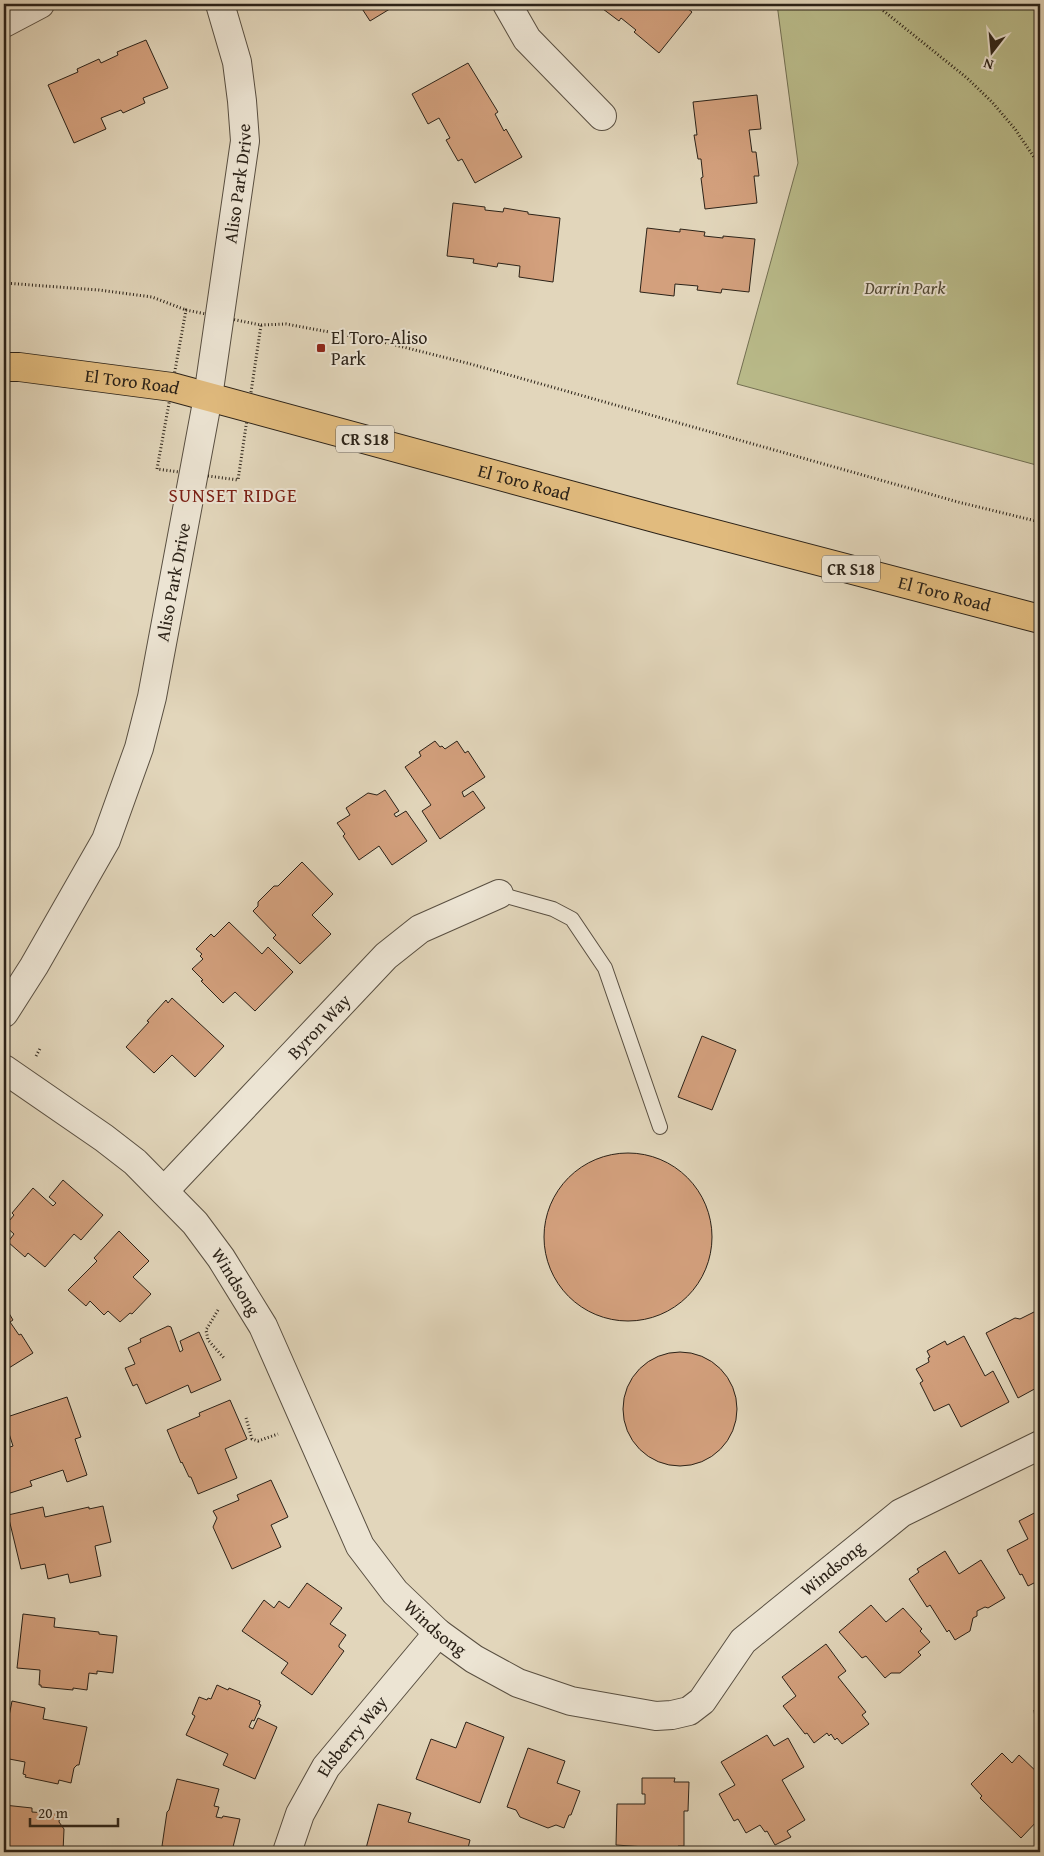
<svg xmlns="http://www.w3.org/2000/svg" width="1044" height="1856" viewBox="0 0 1044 1856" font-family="'Gentium Book Plus',serif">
<rect width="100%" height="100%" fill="#e2d6bb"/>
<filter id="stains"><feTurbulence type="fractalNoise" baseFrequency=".004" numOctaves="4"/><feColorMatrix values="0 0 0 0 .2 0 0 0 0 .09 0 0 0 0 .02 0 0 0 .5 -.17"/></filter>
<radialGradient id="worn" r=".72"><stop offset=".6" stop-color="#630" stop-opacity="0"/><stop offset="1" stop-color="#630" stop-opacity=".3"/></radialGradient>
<path fill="#babc8b" stroke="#726f52" d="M777,4H1036L1040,12V466L737,384L798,163Z"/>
<path fill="#d3a07d" stroke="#2b2218" d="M359,4H398L370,21Z
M601,4H682L692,12L659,53L634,32L636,30L621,18L619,21L599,6Z
M146,40L168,88L143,98L145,103L123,113L121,110L101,118L106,129L74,143L48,85L78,72L77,69L99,59L101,63L118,55L117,52Z
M468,63L498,112L495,114L504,131L506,129L522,157L475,183L462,159L458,161L446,140L450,138L439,118L428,124L412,94Z
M757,95L761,129L749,130L752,152H756L759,176H754L757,203L705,209L701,178L703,177L701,159H698L694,135H697L693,102Z
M453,203L485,207V210L503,212L504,208L528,212V214L560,218L553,282L519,277L520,266L498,263L497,267L473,263L474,259L447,256Z
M647,228L680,232V229L705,232L704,236L723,238V236L755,239L749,292L722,289L721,293L697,290L698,286L675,284L674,296L640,292Z
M435,741L440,747L442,746L445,749L457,741L465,753L468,751L485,777L462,792L464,797L473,791L485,808L440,839L422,811L431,805L405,767L421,756L419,752Z
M385,790L399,811L394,814L396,817L406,811L427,841L392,865L379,846L359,860L343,836L345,834L337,823L350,815L346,808L368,793L377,795Z
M302,862L333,894L312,915L331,934L300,964L273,938L276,935L253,911L258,906V902L274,886H278Z
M229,922L262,954L268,947L293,972L255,1011L235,992L223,1003L201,981L203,980L192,969L203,959L200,956L202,954L196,949L211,934L214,937Z
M172,998L224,1046L195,1077L172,1055L154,1073L126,1047L149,1022L147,1021L166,1000L168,1003Z
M702,1036L736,1050L712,1110L678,1097Z
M544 1237a84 84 0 1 1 168 0a84 84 0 1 1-168 0Z
M63,1180L103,1215L81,1240L74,1234L45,1267L28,1253L25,1257L8,1242L14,1234L5,1226L14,1215L12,1213L33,1188L53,1206L56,1203L49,1197Z
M119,1231L149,1261L133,1277L151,1294L132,1314L130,1313L120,1322L108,1311L104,1315L90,1301L86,1306L68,1290L97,1261L94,1258Z
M4,1305L13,1320L10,1322L19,1335L21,1334L33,1353L4,1371Z
M1040,1309V1386L1018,1398L986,1333L1015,1318L1020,1319Z
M168,1326L171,1327L180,1352L183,1350L180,1341L199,1332L221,1380L191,1393L188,1385L146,1404L137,1384L133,1386L125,1368L135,1364L128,1348L141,1342L140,1339Z
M964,1336L985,1376L993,1371L1009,1402L961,1427L949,1404L934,1411L920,1383L923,1381L916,1369L929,1362L928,1358L930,1357L927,1351L945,1341L947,1345Z
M623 1409a57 57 0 1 1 114 0a57 57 0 1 1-114 0Z
M67,1397L81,1437L75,1439L87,1475L67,1482L63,1470L30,1481L32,1486L4,1495V1449L13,1446L4,1418Z
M230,1400L247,1439L225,1449L237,1478L198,1494L191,1477H189L182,1462L181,1463L167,1430L200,1416L199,1413Z
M271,1480L288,1517L271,1525L281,1547L232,1569L213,1527L217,1518L213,1511L239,1500L237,1495Z
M103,1506L111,1542L95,1546L101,1576L70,1583L68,1574L48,1579L45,1564L21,1569L8,1515L43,1507L45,1517L89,1507V1509Z
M1040,1510V1580L1028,1586L1022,1574L1020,1575L1007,1550L1028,1539L1019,1521Z
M945,1551L959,1574L981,1560L1005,1598L988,1608L985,1607L977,1611V1616L973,1618L970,1631L955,1640L949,1630L947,1632L930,1605L927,1607L909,1579L919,1572L917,1569Z
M307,1583L342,1608L330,1624L346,1635L339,1645V1647L344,1651L312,1695L281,1673L288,1663L242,1631L264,1600L274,1608L279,1601L289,1608Z
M871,1605L886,1622L903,1608L922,1629L920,1631L930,1642L918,1652L921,1655L900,1673H891L885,1678L866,1656L862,1658L839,1632Z
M23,1614L55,1618L54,1627L99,1632V1634L117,1636L113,1673L97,1671V1674L89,1673L87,1690L73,1688V1690L41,1687V1685H39L40,1670L17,1668Z
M826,1644L846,1671L838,1677L866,1712L862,1715L869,1724L842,1744L837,1738L835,1740L831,1734L829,1736L827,1733L814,1743L807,1733L805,1734L783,1706L796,1696L782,1677Z
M217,1685L228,1690L229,1688L260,1701L259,1704L261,1705L254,1721L252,1720L249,1727L253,1729L258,1718L277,1727L255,1779L223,1765L228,1754L186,1735L195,1716L192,1714L199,1697L207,1700L208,1698L211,1699Z
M12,1701L45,1708L43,1719L87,1727L79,1765H77L74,1768L71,1783L59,1780L58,1784L25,1777L26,1775L23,1774L25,1762L4,1758V1742Z
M1040,1709V1742L1038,1743L1034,1710Z
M466,1722L504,1737L480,1803L416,1779L431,1739L456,1748Z
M767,1735L774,1746L788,1738L804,1767L782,1780L805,1820L787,1831L791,1837L775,1845L767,1831L765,1832L760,1825L746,1833L738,1819L734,1821L719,1794L735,1785L721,1762Z
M528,1748L565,1761L557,1783L580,1791L571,1815H569L564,1828L556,1825L548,1828L520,1817L516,1810L507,1807Z
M1002,1753L1012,1763L1019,1755L1040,1775V1820L1039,1819L1021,1838L980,1798L982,1796L971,1784Z
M642,1778H675L674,1782H689L688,1811H684V1846H678L675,1849L616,1845L617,1804H645V1794H642Z
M177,1779L219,1789L214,1806L219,1807L216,1817L222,1818L223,1816L240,1819L232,1851L188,1852L162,1846L167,1812L169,1810Z
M378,1804L411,1813L408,1822L470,1840L467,1852H365Z
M4,1805L32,1808V1812L60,1814L59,1822L64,1829L63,1852H14V1851L4,1850Z"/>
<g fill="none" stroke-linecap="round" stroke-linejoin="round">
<g stroke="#594f41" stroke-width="16">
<path id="service" d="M499,894L553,909L572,919L605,968L660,1127"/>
</g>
<g stroke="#594f41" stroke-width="30">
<g id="minor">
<path d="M507,4L527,39L602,116"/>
<path d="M4,23L40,4"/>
<path id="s1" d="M4,1013L34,966L106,840L139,748L152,697L208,397L245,141L242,101L237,62L220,4"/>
<path id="s2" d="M4,1069L104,1138L135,1162L195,1223L221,1258L263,1326L360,1546L395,1592L438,1633L474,1659L518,1683L571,1701L656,1716L672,1715L689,1711L702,1701L743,1641L901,1513L1040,1445"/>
<path id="s3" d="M164,1191L386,956L420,929L499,894"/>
<path id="s4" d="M287,1852L300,1814L326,1767L438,1633"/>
</g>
</g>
<g stroke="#2b2218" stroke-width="30">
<g id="primary">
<path id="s5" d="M4,367H19L172,387L662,520L1040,619"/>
</g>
</g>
<path stroke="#2b2218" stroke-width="3" stroke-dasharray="1 2.5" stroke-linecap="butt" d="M875,4L967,78L992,102L1015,129L1040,166
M4,283L99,290L152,297L186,310
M186,310L261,325L238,480L157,469Z
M261,325L286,324L383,342L467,363L958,502L1040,522
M36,1056L41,1047
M218,1310L206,1330L208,1340L224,1358
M246,1418L252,1439L258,1441L278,1434"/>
<use href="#service" stroke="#ece4d3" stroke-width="14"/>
<use href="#minor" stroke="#ece4d3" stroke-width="28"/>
<use href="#primary" stroke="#e1bb7e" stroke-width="28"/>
</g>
<rect fill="#8f2418" stroke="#ece4d3" stroke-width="2" x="316" y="343" width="10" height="10" rx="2.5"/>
<g text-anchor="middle" stroke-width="4" stroke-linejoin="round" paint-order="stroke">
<g fill="#ece4d3" stroke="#655c50" stroke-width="1">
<rect x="336" y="425.5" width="58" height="27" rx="4"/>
<rect x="822" y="555.5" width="58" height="27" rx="4"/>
</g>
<g font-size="16" font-weight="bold" fill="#2b2218">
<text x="365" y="445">CR S18</text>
<text x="851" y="575">CR S18</text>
</g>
<g font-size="18" fill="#2b2218" stroke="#ece4d3">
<text dy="6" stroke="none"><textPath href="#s1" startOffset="872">Aliso Park Drive</textPath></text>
<text dy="6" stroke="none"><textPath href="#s5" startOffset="129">El Toro Road</textPath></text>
<text dy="6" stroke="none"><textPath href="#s5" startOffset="534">El Toro Road</textPath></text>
<text dy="6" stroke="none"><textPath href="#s1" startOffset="468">Aliso Park Drive</textPath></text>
<text dy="6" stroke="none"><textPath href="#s5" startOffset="969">El Toro Road</textPath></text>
<text dy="6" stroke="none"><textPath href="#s3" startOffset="226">Byron Way</textPath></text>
<text dy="6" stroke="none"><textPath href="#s2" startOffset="318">Windsong</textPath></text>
<text dy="6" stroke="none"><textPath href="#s2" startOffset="1202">Windsong</textPath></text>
<text dy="6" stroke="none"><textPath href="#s2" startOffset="722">Windsong</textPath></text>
<text dy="6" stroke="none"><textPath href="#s4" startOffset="134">Elsberry Way</textPath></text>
</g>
<g font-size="18" font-style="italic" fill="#4f4835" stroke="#ece4d3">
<text x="905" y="294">Darrin Park</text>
</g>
<g font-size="18" fill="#2b2218" stroke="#ece4d3" text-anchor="start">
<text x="331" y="344">El Toro-Aliso<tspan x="331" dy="21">Park</tspan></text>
</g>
<g font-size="19" letter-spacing="1" fill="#7a1f14" stroke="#ece4d3">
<text x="233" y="502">SUNSET RIDGE</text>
</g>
</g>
<rect width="1044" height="1856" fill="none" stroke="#e2d6bb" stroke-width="20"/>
<rect x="5" y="5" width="1034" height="1846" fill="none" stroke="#2b2218" stroke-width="2.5"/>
<rect x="10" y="10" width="1024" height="1836" fill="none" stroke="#2b2218"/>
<g transform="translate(992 52) rotate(196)" stroke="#ece4d3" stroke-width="4" paint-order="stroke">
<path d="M0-4L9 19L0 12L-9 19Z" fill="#2b2218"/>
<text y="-8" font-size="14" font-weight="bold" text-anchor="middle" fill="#2b2218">N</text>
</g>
<path d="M30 1818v8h88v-8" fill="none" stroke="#2b2218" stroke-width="2.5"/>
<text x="38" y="1818" font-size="15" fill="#2b2218" stroke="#ece4d3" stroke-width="4" paint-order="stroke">20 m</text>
<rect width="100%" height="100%" filter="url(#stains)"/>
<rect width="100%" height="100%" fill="url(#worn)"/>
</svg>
